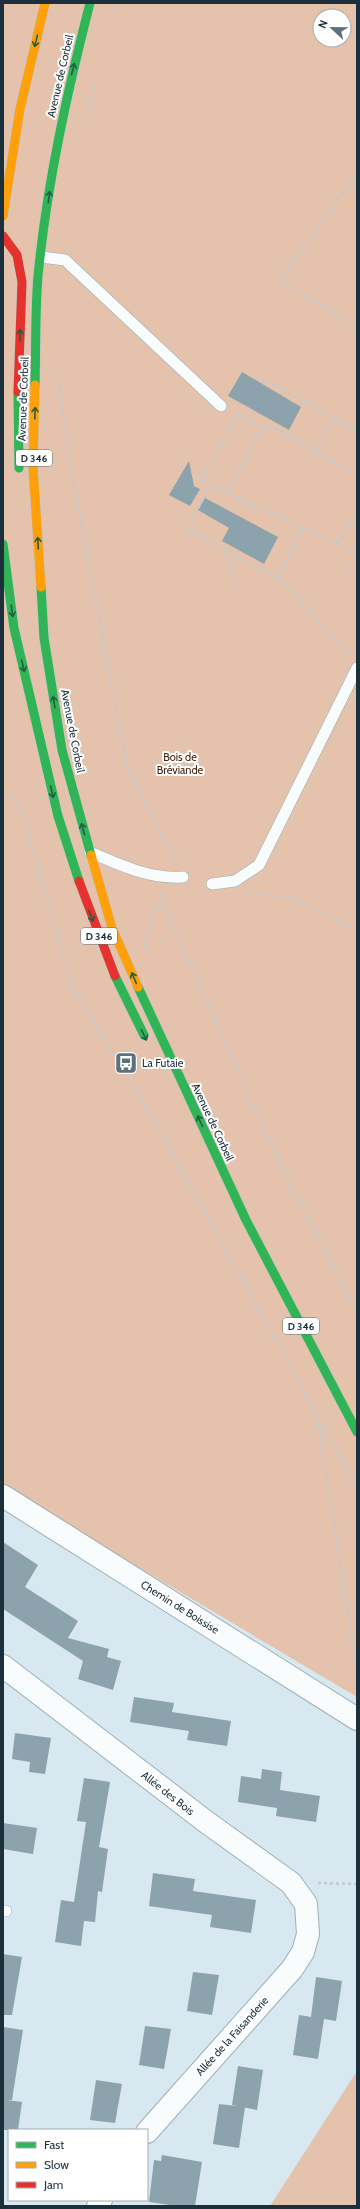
<svg xmlns="http://www.w3.org/2000/svg" width="360" height="2209" viewBox="0 0 360 2209" font-family="Cabin,sans-serif">
<rect width="100%" height="100%" fill="#d7e8f1"/>
<path fill="#e4c2ab" fill-rule="evenodd" d="M3,3H357V1697L3,1487ZM320,16H344V40H320Z
M357,2071V2206H270Z"/>
<path fill="#8ca2ac" d="M242,372L301,407L289,430L228,396Z
M189,461L194,486L200,489L190,506L169,495Z
M205,498L278,537L264,564L222,541L229,528L198,510Z
M3,1542L38,1565L25,1587L78,1621L68,1638L109,1649L107,1657L121,1661L113,1690L78,1679L83,1661L3,1609Z
M134,1697L174,1703L172,1712L231,1721L227,1746L187,1740L189,1731L130,1722Z
M15,1733L51,1738L45,1774L29,1772L30,1762L12,1759Z
M262,1769L282,1772L280,1790L320,1796L316,1822L276,1816L277,1808L238,1802L241,1776L261,1779Z
M84,1778L110,1782L99,1847L108,1849L102,1892L98,1891L95,1922L84,1921L81,1946L55,1942L61,1900L74,1902L86,1822L77,1821Z
M3,1823L37,1828L33,1854L3,1849Z
M153,1873L195,1879L193,1891L256,1900L251,1933L210,1927L212,1915L149,1906Z
M3,1954L22,1957L12,2015H3Z
M193,1972L219,1975L212,2015L187,2011Z
M316,1977L342,1981L336,2021L324,2019L318,2059L293,2055L299,2015L311,2017Z
M145,2026L171,2029L164,2069L139,2065Z
M3,2027L23,2030L12,2100H7L22,2102L18,2130H3Z
M238,2066L263,2070L257,2110L232,2105Z
M96,2080L122,2084L115,2123L90,2120Z
M219,2104L245,2107L239,2148L213,2144Z
M162,2155L202,2162L195,2206H177L149,2202L154,2160L161,2161Z"/>
<g fill="none" stroke-linecap="round" stroke-linejoin="round">
<g stroke="#9eafb8" stroke-width="12">
<path id="lane" d="M41,257L65,260L221,406
M90,852C120,865 149,879 183,877
M212,884L235,881L259,865L357,668
M3,1911H6"/>
</g>
<g stroke="#9eafb8" stroke-width="24">
<path id="street" d="M3,1496L357,1719
M3,1666L205,1821L291,1883L306,1904L308,1934L303,1952L292,1969L147,2132
M98,2206L101,2200"/>
</g>
<g stroke="#bbc6cb" stroke-width="10">
<path id="fast" d="M35,385C36,349 35,312 38,276C47,183 67,93 90,3
M18,392L19,468
M3,544L14,628L58,816L79,881
M41,587L44,638L62,750L91,855
M115,976L144,1035
M138,987L246,1220L357,1432"/>
</g>
<g stroke="#bbc6cb" stroke-width="10">
<path id="slow" d="M3,216L20,109L45,3
M35,385L33,467L41,587
M91,855L112,928L138,987"/>
</g>
<g stroke="#bbc6cb" stroke-width="10">
<path id="jam" d="M3,236L17,255L22,282L18,392
M79,881L115,976"/>
</g>
<path stroke="#c2cacd" stroke-width="2.5" stroke-dasharray="3 3" stroke-linecap="butt" d="M112,12L115,3
M85,122L94,84
M357,173L279,281L357,326
M257,376L357,430
M58,378L71,470L128,769L177,861
M236,413L262,427L274,428L357,474
M237,414L201,480L357,553
M315,451L335,417
M210,484L188,530L282,581L349,654
M227,492L262,427
M338,544L357,510
M224,551L226,561L240,585
M347,573L355,552
M277,578L302,527
M3,794L19,801L72,986L165,1140L357,1488
M249,892L291,898L357,929
M161,900L281,1166L357,1315
M144,947L158,903L166,893
M318,1418L357,1673
M318,1883L357,1884"/>
<use href="#lane" stroke="#f9fcfd" stroke-width="11"/>
<use href="#street" stroke="#f9fcfd" stroke-width="22"/>
<use href="#fast" stroke="#30b455" stroke-width="9"/>
<use href="#slow" stroke="#ff9f0a" stroke-width="9"/>
<use href="#jam" stroke="#e5322d" stroke-width="9"/>
</g>
<defs><path id="oneway-shaft" d="M-6 0H5M1.5-3L5.5 0L1.5 3" fill="none" stroke-width="1.6" stroke-linecap="round" stroke-linejoin="round"/></defs>
<g stroke="#225e44">
<use href="#oneway-shaft" transform="translate(36 41) rotate(104)"/>
<use href="#oneway-shaft" transform="translate(73 69) rotate(-76)"/>
<use href="#oneway-shaft" transform="translate(49 197) rotate(-82)"/>
<use href="#oneway-shaft" transform="translate(20 335) rotate(-88)"/>
<use href="#oneway-shaft" transform="translate(35 413) rotate(-88)"/>
<use href="#oneway-shaft" transform="translate(38 543) rotate(-93)"/>
<use href="#oneway-shaft" transform="translate(12 611) rotate(82)"/>
<use href="#oneway-shaft" transform="translate(23 666) rotate(77)"/>
<use href="#oneway-shaft" transform="translate(54 702) rotate(-99)"/>
<use href="#oneway-shaft" transform="translate(52 792) rotate(77)"/>
<use href="#oneway-shaft" transform="translate(83 829) rotate(-105)"/>
<use href="#oneway-shaft" transform="translate(91 916) rotate(69)"/>
<use href="#oneway-shaft" transform="translate(134 978) rotate(-113)"/>
<use href="#oneway-shaft" transform="translate(144 1035) rotate(64)"/>
<use href="#oneway-shaft" transform="translate(200 1121) rotate(-115)"/>
</g>
<defs>
<g id="bus-square" transform="scale(1.15)"><rect x="-9" y="-9" width="18" height="18" rx="4" fill="#5d707b" stroke="#fff"/><path d="M-5-6H5V4H4V6H2V4H-2V6H-4V4H-5ZM-3.5-4V0h7V-4ZM-3.5 1.2v1.5H-2V1.2ZM2 1.2v1.5H3.5V1.2Z" fill="#fff"/></g>
</defs>
<g fill-rule="evenodd">
<use href="#bus-square" x="126" y="1063"/>
</g>
<g text-anchor="middle" stroke-width="4" stroke-linejoin="round" paint-order="stroke">
<g fill="#fff" stroke="#5f6e76" stroke-width="1">
<rect x="16" y="450" width="36" height="16" rx="3"/>
<rect x="81" y="928" width="36" height="16" rx="3"/>
<rect x="283" y="1318" width="36" height="16" rx="3"/>
</g>
<g font-size="10" font-weight="bold" fill="#1b303b">
<text x="34" y="462">D 346</text>
<text x="99" y="940">D 346</text>
<text x="301" y="1330">D 346</text>
</g>
<g font-size="11" fill="#1b303b" stroke="#fff">
<text transform="translate(60 76) rotate(-77)" y="4">Avenue de Corbeil</text>
<text transform="translate(23 399) rotate(-88)" y="4">Avenue de Corbeil</text>
<text transform="translate(73 731) rotate(79)" y="4">Avenue de Corbeil</text>
<text transform="translate(213 1122) rotate(65)" y="4">Avenue de Corbeil</text>
<text transform="translate(180 1607) rotate(32)" y="4">Chemin de Boissise</text>
<text transform="translate(168 1793) rotate(38)" y="4">Allée des Bois</text>
<text transform="translate(232 2036) rotate(-48)" y="4">Allée de la Faisanderie</text>
</g>
<g font-size="11" fill="#40210d" stroke="#fff">
<text x="180" y="761">Bois de<tspan x="180" dy="13">Bréviande</tspan></text>
</g>
<g font-size="11" fill="#1b303b" stroke="#fff" text-anchor="start">
<text x="142" y="1067">La Futaie</text>
</g>
</g>
<rect width="360" height="2209" fill="none" stroke="#1b303b" stroke-width="8"/>
<rect x="8" y="2129" width="140" height="72" fill="#ffffff" stroke="#a4acb1"/>
<rect x="16" y="2142" width="20" height="6" fill="#30b455" stroke="#a4acb1"/>
<text x="44" y="2149" font-size="12" fill="#1b303b">Fast</text>
<rect x="16" y="2162" width="20" height="6" fill="#ff9f0a" stroke="#a4acb1"/>
<text x="44" y="2169" font-size="12" fill="#1b303b">Slow</text>
<rect x="16" y="2182" width="20" height="6" fill="#e5322d" stroke="#a4acb1"/>
<text x="44" y="2189" font-size="12" fill="#1b303b">Jam</text>
<g transform="translate(332 28) rotate(292)"><circle r="19" fill="#ffffff" stroke="#a4acb1"/>
<path d="M0-3L7 15L0 10L-7 15Z" fill="#5d707b"/>
<text y="-6" font-size="11" font-weight="bold" text-anchor="middle" fill="#1b303b">N</text>
</g>
</svg>
